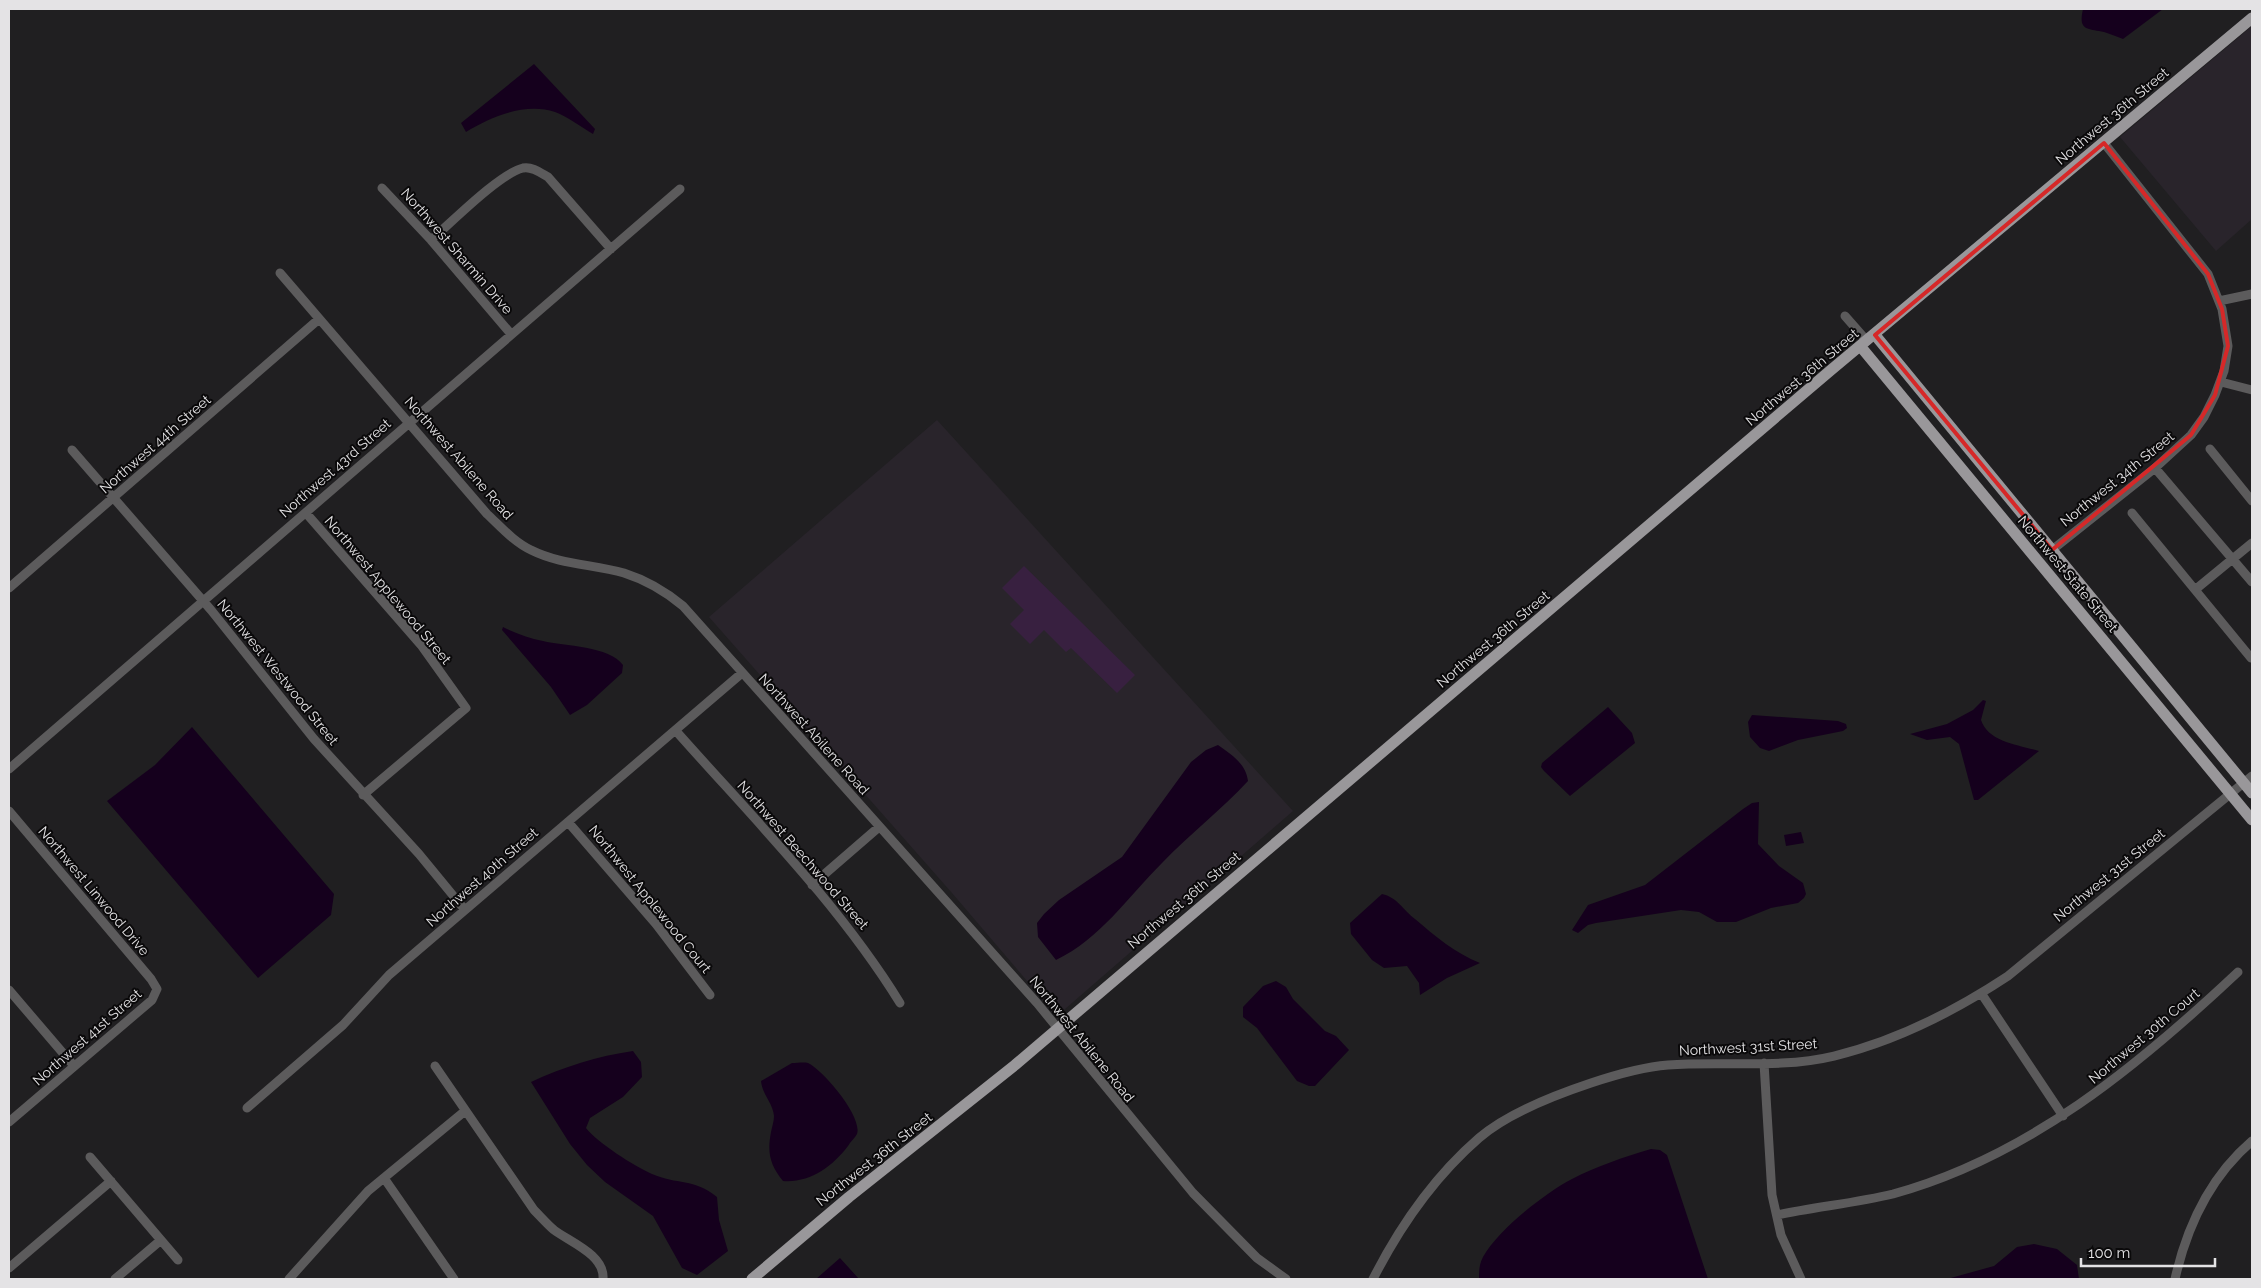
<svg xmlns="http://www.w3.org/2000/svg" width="2261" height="1288" viewBox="0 0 2261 1288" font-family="Raleway,sans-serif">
<rect width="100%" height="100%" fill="#201f21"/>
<path fill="#29242b" d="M2252,26V219L2216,251L2120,137Z
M937,420L1293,811L1057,1016L952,893L709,617Z"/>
<path fill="#382040" d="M1024,566L1135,675L1117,693L1071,648L1066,652L1044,630L1030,644L1010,624L1024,610L1002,588Z"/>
<path fill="#15001d" d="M2083,9H2163L2123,39C2117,37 2111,34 2104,32C2087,28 2078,31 2083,9Z
M534,64L595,129L593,134C581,127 568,117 555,112C525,102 491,117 466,132L461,123Z
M503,627C515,633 529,638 543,641C564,646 610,646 623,665L622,673L587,705L570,715L551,687L502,630Z
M1983,700L1986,701L1981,720C1988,742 2019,745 2039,751L1978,800H1974L1959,744L1950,737L1927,740L1910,734L1947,724L1973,710Z
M1608,707L1632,733L1635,743L1570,796L1544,771L1541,767L1542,763Z
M1752,715L1838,721L1846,724L1847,728L1843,731L1798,740L1769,751L1760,748L1750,737L1748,722Z
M192,727L334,894L331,915L258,978L107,801L155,765Z
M1218,745C1232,755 1246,764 1248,781C1221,810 1190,834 1162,863C1128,897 1100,939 1056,960L1038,937L1037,923L1044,914L1059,900L1122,857L1191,762L1206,750Z
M1759,802L1758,844L1779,866L1803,883L1806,894L1804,898L1798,903L1771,908L1736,922H1717L1699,912L1681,910L1596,923L1588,925L1578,933L1572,930L1588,905L1645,885L1743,809L1752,803Z
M1801,832L1804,843L1786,846L1784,835Z
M1382,894C1397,897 1403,910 1415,919C1435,936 1455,953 1480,963L1447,978L1420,995L1419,983L1407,966L1384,968L1372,960L1351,934L1350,923Z
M1276,981L1286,987L1293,999L1325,1031L1336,1036L1349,1050L1315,1086H1309L1297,1081L1257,1028L1243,1017V1007L1263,986Z
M633,1051L641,1062L642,1077L623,1097L590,1118L586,1128C598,1143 634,1166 652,1174C677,1185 694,1178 717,1197L719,1220L728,1251L697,1275L682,1268L653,1216L605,1182L587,1165L570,1144L531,1082C563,1067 598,1056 633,1051Z
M792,1063C797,1063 804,1062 808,1063C823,1070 863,1117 857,1134C855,1138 850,1142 848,1146C832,1167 810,1183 783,1181C770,1165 767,1153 771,1132C772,1127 774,1121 774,1116C773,1103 762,1094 761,1081Z
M1651,1149L1660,1150L1667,1155L1708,1279H1479C1479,1272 1479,1264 1483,1257C1498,1230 1545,1193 1572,1179C1597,1166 1624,1157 1651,1149Z
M2034,1244L2057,1249L2077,1265L2079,1279H1947L1994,1266L2017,1247Z
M840,1258L859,1279H816Z"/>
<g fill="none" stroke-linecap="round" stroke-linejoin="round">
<path stroke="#5c5b5c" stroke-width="9" d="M382,188L431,240L511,334
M431,240C452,222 499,174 523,168C532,166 541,173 548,177L611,249
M280,273L487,514C501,527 514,542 531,550C561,565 593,564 624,573C646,580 665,591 683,606L1037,1003L1193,1193L1257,1258L1286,1279
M2219,301L2252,294
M1845,316L1867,341
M2221,382L2252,390
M2210,449L2252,501
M72,450L211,610L314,739L419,854L465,910
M2155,468L2252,582
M306,513L421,645L466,708L363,795
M2132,513L2251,658
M2052,550L2155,468L2191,435L2204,417L2215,395L2224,371L2228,346L2222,309L2208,274L2104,143
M9,588L319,319
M2196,589L2252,543
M676,731C753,818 839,904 900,1003
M9,769L680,189
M9,811L151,979L157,989L152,1000L9,1122
M568,822L656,924L710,995
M812,885L879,827
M9,990L74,1066
M1981,993L2063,1116
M1764,1063L1772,1195L1781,1235L1801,1279
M435,1066L534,1210C541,1217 547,1224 554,1230C570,1242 605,1255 603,1279
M247,1108L343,1025L389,975L742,673
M90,1157L178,1260
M384,1178L454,1279
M1777,1215C1814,1207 1856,1203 1893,1194C2028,1157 2138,1066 2238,972
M9,1268L111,1181
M115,1279L161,1240
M289,1279L368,1191L465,1111
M1373,1279C1400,1226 1434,1177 1479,1138C1508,1113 1555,1095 1591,1083C1615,1075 1642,1067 1668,1065C1722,1061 1780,1069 1834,1056C1896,1041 1955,1011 2008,976L2252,776
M2175,1279C2187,1226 2210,1177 2252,1141"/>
<path stroke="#99979a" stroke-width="11" d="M1875,335L2252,793
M1861,347L2252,820
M752,1279L849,1197L1015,1065L1831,370L2252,18"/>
</g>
<path fill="none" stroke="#d62828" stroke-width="4" stroke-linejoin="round" d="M2104,143L2208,274L2222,309L2228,346L2215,395L2191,435L2052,550L1875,335Z"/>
<g text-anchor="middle" stroke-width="4" stroke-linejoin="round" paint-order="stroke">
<g font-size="14" fill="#e4e3e5" stroke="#0a090a">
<text transform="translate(2112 116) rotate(-40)" y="5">Northwest 36th Street</text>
<text transform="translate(457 251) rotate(49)" y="5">Northwest Sharmin Drive</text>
<text transform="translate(1802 377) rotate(-40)" y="5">Northwest 36th Street</text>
<text transform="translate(155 444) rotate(-41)" y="5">Northwest 44th Street</text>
<text transform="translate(459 458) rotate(49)" y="5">Northwest Abilene Road</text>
<text transform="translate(335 468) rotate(-41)" y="5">Northwest 43rd Street</text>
<text transform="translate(2117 479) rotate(-39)" y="5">Northwest 34th Street</text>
<text transform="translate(2068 574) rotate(50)" y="5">Northwest State Street</text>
<text transform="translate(388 590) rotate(50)" y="5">Northwest Applewood Street</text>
<text transform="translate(1493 639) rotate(-40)" y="5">Northwest 36th Street</text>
<text transform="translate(278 672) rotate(51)" y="5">Northwest Westwood Street</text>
<text transform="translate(814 734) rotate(48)" y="5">Northwest Abilene Road</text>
<text transform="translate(803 855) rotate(49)" y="5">Northwest Beechwood Street</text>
<text transform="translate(2109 875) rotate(-39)" y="5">Northwest 31st Street</text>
<text transform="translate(482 877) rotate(-41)" y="5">Northwest 40th Street</text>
<text transform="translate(94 891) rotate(50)" y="5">Northwest Linwood Drive</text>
<text transform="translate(650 899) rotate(51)" y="5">Northwest Applewood Court</text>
<text transform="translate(1184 900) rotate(-40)" y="5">Northwest 36th Street</text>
<text transform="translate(2144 1036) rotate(-40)" y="5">Northwest 30th Court</text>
<text transform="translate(87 1037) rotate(-41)" y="5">Northwest 41st Street</text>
<text transform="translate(1082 1039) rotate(51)" y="5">Northwest Abilene Road</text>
<text transform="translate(1748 1047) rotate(-3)" y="5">Northwest 31st Street</text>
<text transform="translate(874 1159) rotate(-38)" y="5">Northwest 36th Street</text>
</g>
</g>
<rect width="2261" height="1288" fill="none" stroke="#e4e3e5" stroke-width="20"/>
<path d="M2081 1258v8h134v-8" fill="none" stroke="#e4e3e5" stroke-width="2.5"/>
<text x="2088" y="1258" font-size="15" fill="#e4e3e5" stroke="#0a090a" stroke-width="4" paint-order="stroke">100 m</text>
</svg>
